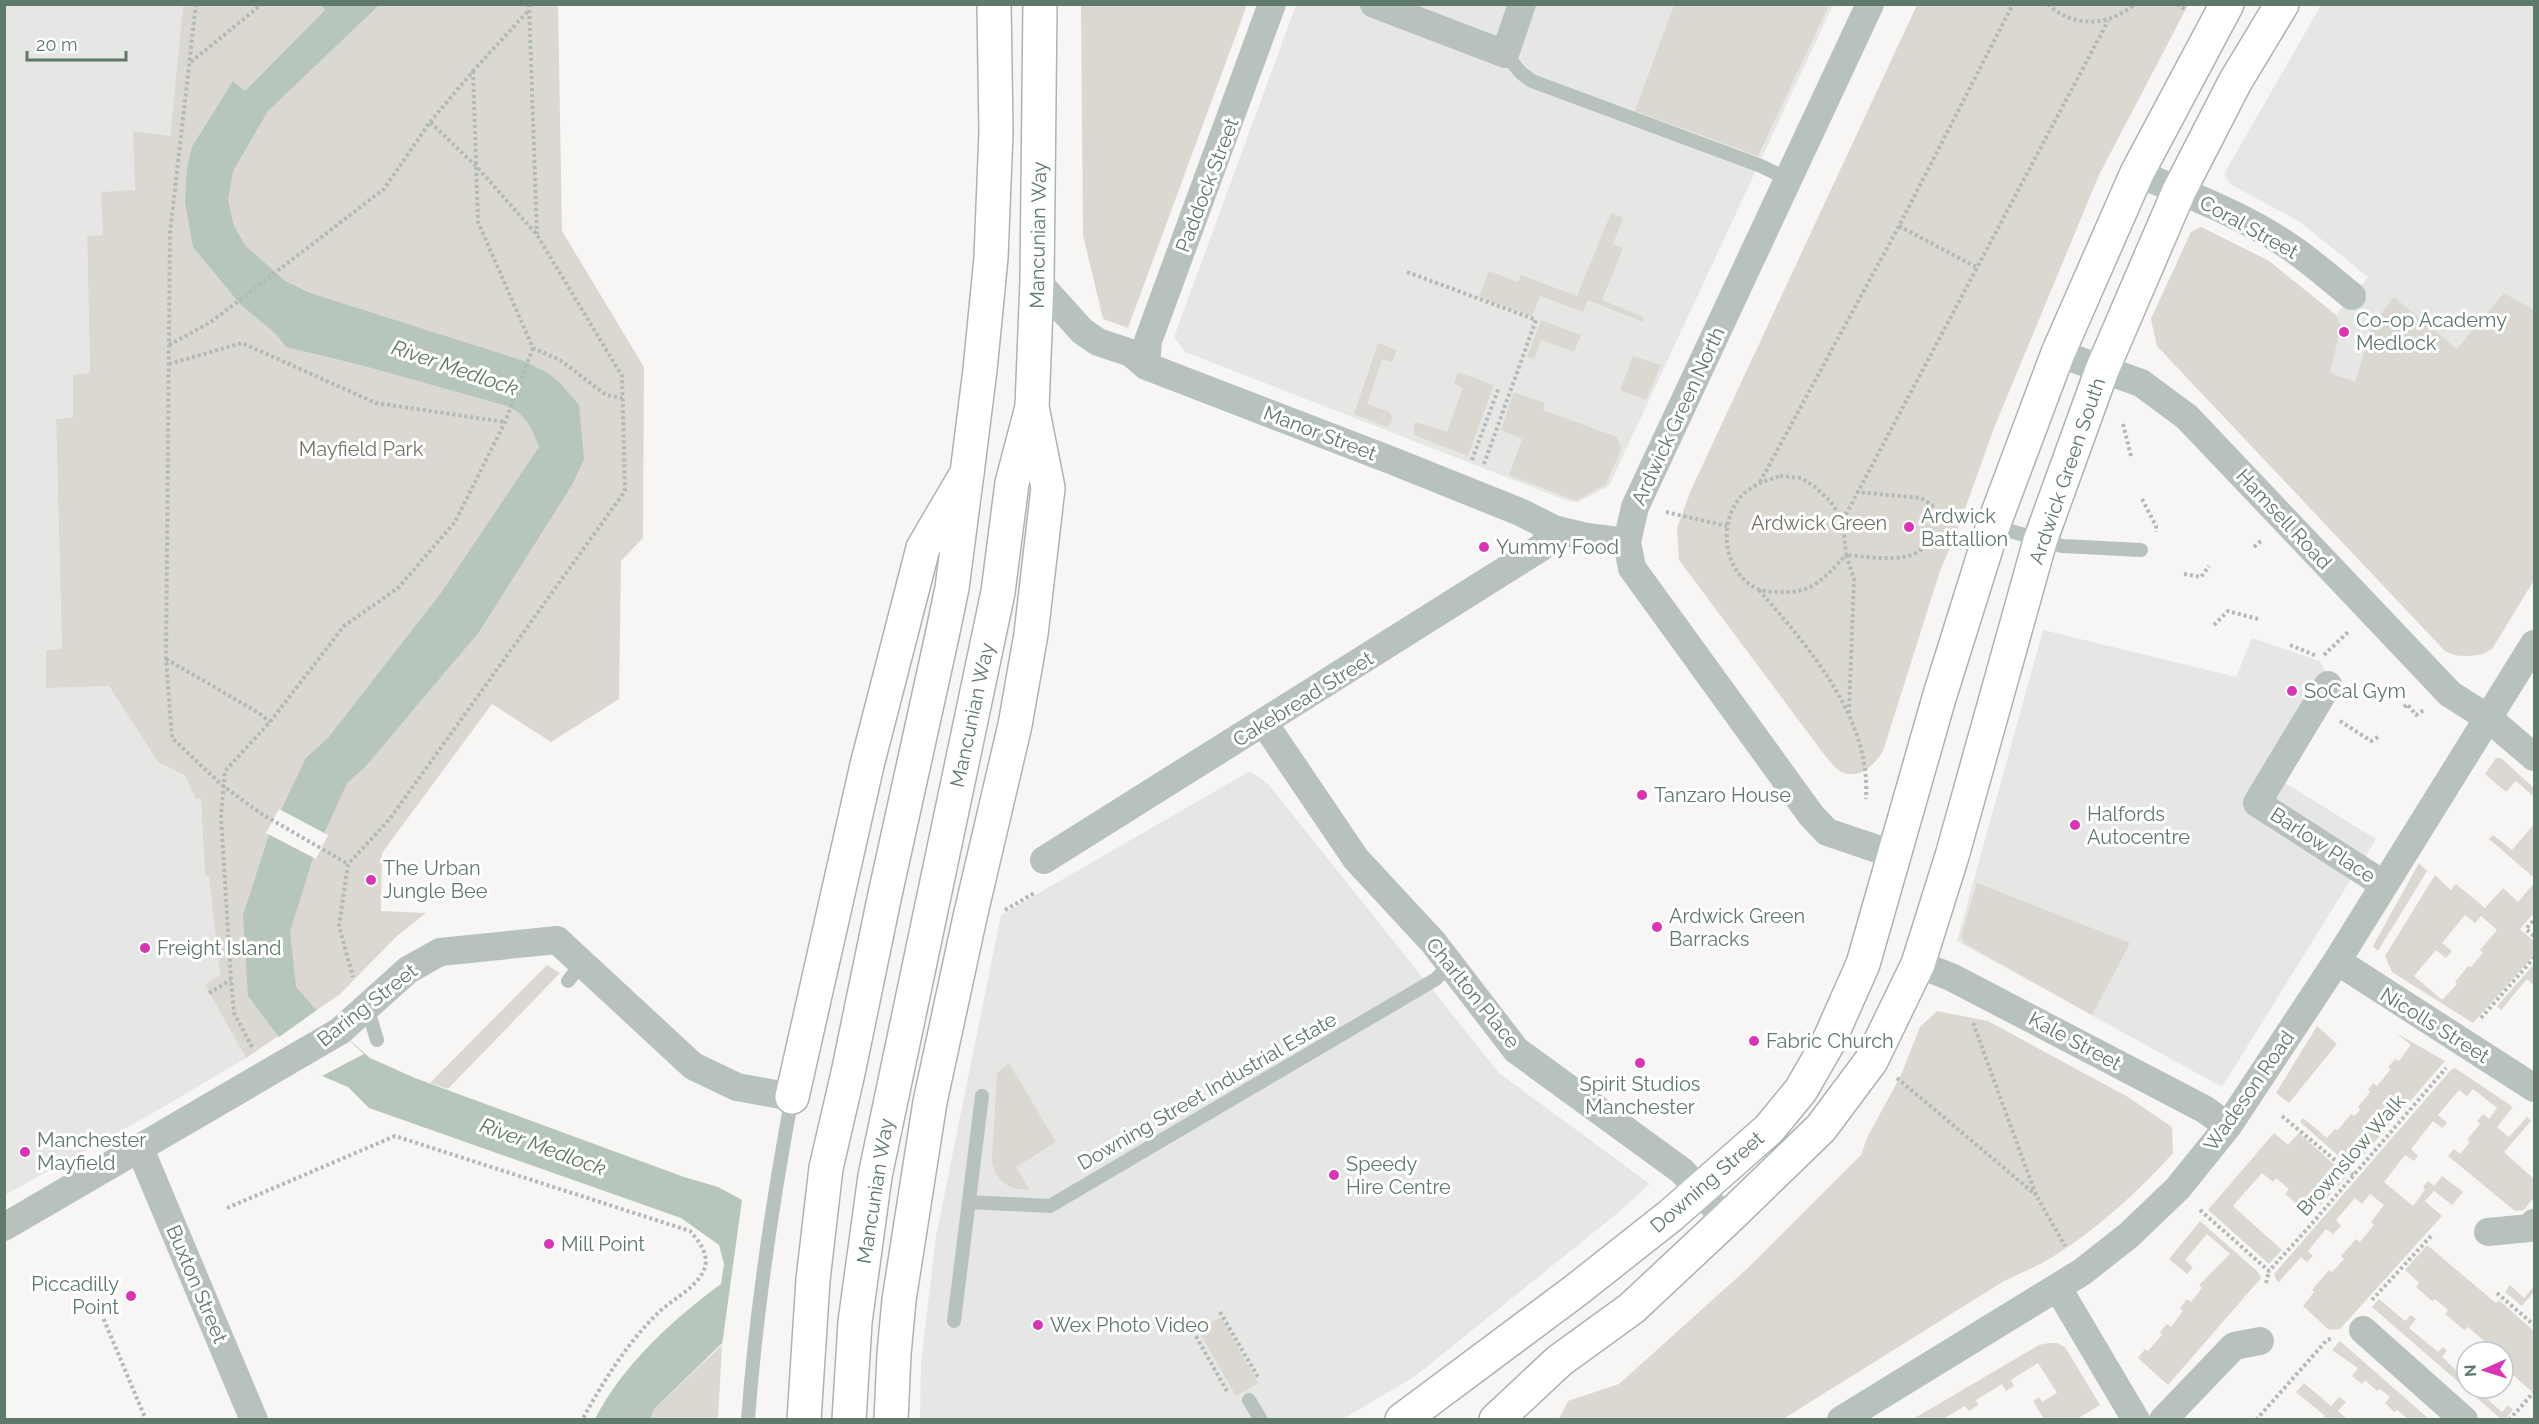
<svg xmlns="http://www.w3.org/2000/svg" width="2539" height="1424" viewBox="0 0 2539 1424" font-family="Raleway,sans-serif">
<rect width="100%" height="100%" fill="#f8f5f5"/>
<path fill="#e6e7e4" d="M5,5H183L170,136L103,235L87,237L90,374L73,375V417L56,419L62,649L46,687L109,686L158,762L184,775L196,798H201L205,876H209L220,975L206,985L246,1058L153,1113L5,1195Z
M1296,5H1833L1609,486L1578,502L1568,501L1185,352L1174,337Z
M2321,5H2534V580L2492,649L2482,655L2457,656L2445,651L2157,346L2151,319L2191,232L2201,227L2269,261L2336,315L2368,277L2300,222L2230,184L2224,174Z
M2043,630L2236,677L2252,638L2320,661L2334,686L2282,781L2376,839L2222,1087L1957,941Z
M1250,771L1268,784L1499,1073L1650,1184L1614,1216L1414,1377L1343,1419L920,1420L921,1363L936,1236L1001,915Z"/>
<path fill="#dbd8d2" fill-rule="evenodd" d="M183,5H558L562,231L644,367L643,538L621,561L619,699L551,742L492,704L382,853L381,911L426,913L397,936L339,995L246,1058L205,985L220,975L209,877L205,876L201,799H196L184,775L158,762L109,686L46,688V650L62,649L56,419L73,417V375L90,373L87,236L103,235L101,192L135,190L133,131L170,136Z
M1081,5H1247L1128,328L1103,319L1083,235Z
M1674,5H1829L1758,156L1635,111Z
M1917,5H2188L2099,175L1994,428L1956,534L1940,571L1883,751C1874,766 1858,781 1840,771C1835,768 1830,761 1826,757L1679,560L1677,528L1691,490Z
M1611,213L1623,218L1613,244L1623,248L1602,300L1644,317L1643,322L1588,300L1583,312L1540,296L1532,317L1479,297L1489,271L1518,282L1521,275L1577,296Z
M2201,227L2269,261L2336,315L2341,325L2330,373L2355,382L2374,322L2394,297L2457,349L2504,293L2534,310V425L2532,428L2534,430V580L2492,649C2475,658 2461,658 2445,651L2157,346L2151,319L2191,232Z
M1541,320L1581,335L1574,352L1541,340L1534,359L1527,357Z
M1378,343L1397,350L1392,362L1382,359L1367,404L1389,412L1393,417L1391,423L1387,427L1354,414Z
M1633,356L1661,365L1646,400L1620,390Z
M1458,372L1494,385L1468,456L1414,435V423H1419L1447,432L1463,388L1454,384Z
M1514,392L1545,403L1543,410L1617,437L1621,450L1606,484L1576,501L1509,475L1522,439L1501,430Z
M2496,758H2501L2534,788V797L2516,781L2506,792L2485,774Z
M2534,824V874L2532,876L2489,839L2493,835L2512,850Z
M2419,863L2427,871L2378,951L2373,946Z
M2435,875L2451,890L2456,884L2485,908L2503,888L2518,902L2534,883V916L2532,915L2520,929L2534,941V955L2473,1023L2392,972L2385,956ZM2465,915L2475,923L2481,916L2497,930L2480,950L2483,953L2471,967L2468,966L2455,982L2457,984L2442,1000L2414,976L2436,950L2446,958L2452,951L2442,943Z
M1977,883L2130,943L2092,1015L1964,943L1961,936Z
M2534,964V985L2527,979L2501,1010L2497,1006Z
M547,965L560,973L448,1089L430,1083Z
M1937,1011L1988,1021L2128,1097L2172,1127L2173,1153C2137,1193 2089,1237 2042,1263C2029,1270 2016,1275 2004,1281L1783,1419H1559L1568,1401L1619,1384L1750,1266L1861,1155L1867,1138L1901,1075L1920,1027Z
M2317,1026L2337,1044L2289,1103L2276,1093Z
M2396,1033L2445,1061L2352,1168L2300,1122L2303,1118L2327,1138L2335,1129L2338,1130L2351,1114L2354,1116L2360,1110L2358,1107L2370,1092L2368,1090L2373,1083L2377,1086L2390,1070L2388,1067L2395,1059L2399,1061L2411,1045Z
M1009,1063L1056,1142L1016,1167L1030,1190C1008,1189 996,1183 992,1160L997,1073Z
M2455,1068L2513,1107L2497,1127L2509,1137L2527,1117L2531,1121L2504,1152L2534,1179V1197L2524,1210L2515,1211L2448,1156L2454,1149L2460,1154L2470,1142L2467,1140L2480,1124L2477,1121L2483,1114L2489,1119L2497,1108L2473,1089L2467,1096L2459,1090L2438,1115L2447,1123L2442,1128L2433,1121L2411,1149L2418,1156L2414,1161L2405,1155L2384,1182L2413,1206L2425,1190L2423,1187L2428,1181L2434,1186L2442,1176L2463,1192L2452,1205L2434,1191L2425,1201L2442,1216L2340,1329L2329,1330L2303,1306L2314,1292L2312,1290L2329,1270L2332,1272L2344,1259L2341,1256L2356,1239L2360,1242L2374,1225L2371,1222L2384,1205L2370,1194L2362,1204L2355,1198L2336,1220L2341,1226L2333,1234L2326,1229L2308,1251L2313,1256L2307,1262L2301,1257L2278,1283L2274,1274L2451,1070Z
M2274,1133L2288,1145L2299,1133L2347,1176L2315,1211L2302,1201L2298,1205L2285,1194L2289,1189L2276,1178L2273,1182L2262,1173L2233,1206L2282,1250L2269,1264L2208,1210Z
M2200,1221L2258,1272L2261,1278L2168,1385L2138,1358L2145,1349L2148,1351L2162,1335L2160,1332L2167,1324L2171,1327L2183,1311L2180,1308L2187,1299L2191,1302L2202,1288L2199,1285L2230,1254L2207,1234L2185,1260L2193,1267L2187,1274L2169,1259Z
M2427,1245L2496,1303L2499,1300L2534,1331V1387L2531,1391L2511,1373L2514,1369L2503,1359V1352H2489L2482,1346L2485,1342L2468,1327L2464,1330L2445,1314L2448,1310L2435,1299L2432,1301L2416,1287L2419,1283L2405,1270Z
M2510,1285L2524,1298L2534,1286V1292L2522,1306L2505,1292Z
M2379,1299L2405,1321L2411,1315L2416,1319L2409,1328L2438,1352L2443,1347L2447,1351L2442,1357L2467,1380V1388H2475L2502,1412L2508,1405L2513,1410L2505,1419H2501L2372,1307Z
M1221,1317L1258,1383L1236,1396L1198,1330Z
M2340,1341L2429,1419L2413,1418L2408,1419L2397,1410L2394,1412L2385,1403L2390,1397L2380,1389L2377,1391L2365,1380L2362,1384L2352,1376L2358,1368L2332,1350Z
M2049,1343H2057L2065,1347L2100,1405L2077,1419H2044L2033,1401L2039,1397L2042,1402L2057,1393L2038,1363L2011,1380L2014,1386L2006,1391L2002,1384L1976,1400L1978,1405L1969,1411L1965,1406L1943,1419H1913L2039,1345Z
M722,1345L718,1419L651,1420L654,1409Z
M2304,1383L2331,1406L2339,1397L2346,1402L2338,1411L2347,1419H2323L2325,1416L2296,1392Z"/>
<path fill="#b6c6ba" d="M322,5H379L268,111L233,171L228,200L234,226L245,245L285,281L310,293L524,361L548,373L560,383L579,405L584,459L572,485L479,632L365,767L347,783L313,858L290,932L296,987L319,1013L370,1058L415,1078L684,1177L718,1187L742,1200L746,1320L654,1409L651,1419H595C622,1366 672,1320 721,1284L724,1264L719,1245L681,1218L369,1108L348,1087L322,1076L299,1055L279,1037L248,996L243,915L269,835L306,758L328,738L441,593L539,447C532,428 526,414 507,406L361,365L286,347L276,334L240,304L193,247L185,202L187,168L192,147L233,81L245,91L325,10Z"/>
<path fill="#f8f5f5" d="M279,809L328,835L316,859L266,833Z
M317,1010L364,1054L322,1076L279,1037Z
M742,1200L748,1204L767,1229L761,1299L748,1322L722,1345Z"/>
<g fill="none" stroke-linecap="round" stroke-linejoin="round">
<g stroke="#abb5af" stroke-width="36">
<path id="trunk" d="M792,1097L867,765L923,548L967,473L980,370L991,258L996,132L994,4
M891,1420L894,1354L899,1300L930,1102L970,917L1015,725L1031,634L1048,488L1032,407L1037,281L1040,4
M1402,1420L1575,1291L1670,1216L1769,1129L1801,1090L1828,1043L1863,964L1939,698L1993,526L2058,353L2137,173L2227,4
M1496,1420L1559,1361L1632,1308L1726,1220L1821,1128L1871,1061L1918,964L1952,856L2040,541L2102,370L2179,191L2235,82L2282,4"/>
</g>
<g stroke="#abb5af" stroke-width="36">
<path id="motorway" d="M804,1420L813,1280L826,1168L848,1073L884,899L942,636L952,588L967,473
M849,1420L855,1322L875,1176L998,592L1012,483L1032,407"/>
</g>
<path stroke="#b1bab5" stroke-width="4" stroke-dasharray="3 3" stroke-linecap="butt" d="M196,4L170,233L166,659L172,738L222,785L260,813L348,864
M529,4L537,234
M2048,4C2074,29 2109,26 2135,4
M2177,4L2187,11
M191,62L262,4
M473,71L478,222L533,348L560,360L606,395L622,398
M430,122L473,71L529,10
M1899,226L1976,267
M1407,272L1536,320L1484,464
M169,345L211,322L384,189L430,122L477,167L537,235L622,376L625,491L389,820L348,864L339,926L353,977
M169,364L242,343L376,403L505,422
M2123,424L2131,456
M1472,460L1499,387
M1780,476L1801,478L1815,487L1830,501L1843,520L1846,555C1835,566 1826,578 1812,586C1804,591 1794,592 1785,592C1777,592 1765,592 1758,589C1721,572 1716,516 1747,491C1757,483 1768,480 1780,476Z
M1760,482L1899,226L2013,4
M2142,499L2156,526V532
M1666,512L1727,526
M1843,520L2108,21
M2254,547L2262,540
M2184,574L2201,577L2209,566
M1759,590C1809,648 1871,717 1866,799
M2214,625L2228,611L2258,619
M2290,645L2317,656
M2324,655L2349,631
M166,659L259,713L270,722
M2404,707L2407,704L2416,715L2424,710
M1849,713L1854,579L1846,555C1890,559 1942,569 1932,505L1921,498L1857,492
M2340,721L2371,741L2380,736
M1005,910L1036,892
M2533,921L2526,929L2534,936
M209,993L231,980
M2481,1018L2534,958
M1973,1023L2036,1195L2065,1246
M252,1047L234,1013L231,980L221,816L225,771L270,722L344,626L398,588L455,522L505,422L533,348
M1897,1078L2036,1195
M2282,1116L2353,1175
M227,1208L395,1136L690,1231C700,1242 711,1257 703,1272C694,1290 669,1301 656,1315C625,1346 603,1382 582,1420
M2200,1210L2269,1271L2309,1227L2446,1068
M2266,1283L2269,1271
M2497,1293L2534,1325
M2372,1300L2431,1236
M99,1308L146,1420
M1220,1312L1258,1377
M1193,1331L1227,1391
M2256,1420L2327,1340L2334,1338
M2509,1420L2534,1392"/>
<path stroke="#b8c2bc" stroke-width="14" d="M1505,54L1521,73L1532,81L1761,166L1788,179
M1993,526L2062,546L2141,550
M568,981L582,963
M367,1007L377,1040
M969,1202L1050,1206L1436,979L1450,964
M954,1321L982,1096
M1249,1400L1261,1420
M748,1420C756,1311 772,1204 792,1097"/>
<path stroke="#b8c2bc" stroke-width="28" d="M1374,4L1505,54L1522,4
M1870,4L1635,507L1627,542L1632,568L1811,815L1827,832L1895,855
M2137,173C2189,195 2243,215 2290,247C2312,262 2332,280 2352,296
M1037,281L1082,331L1098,342L1131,353L1146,366L1393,461L1520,512L1554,529L1587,537L1627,542
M2058,353L2141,383L2187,417L2450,694L2488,718L2534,757
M1146,366L1148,341L1272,4
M2328,685L2257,803L2383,884
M1264,723L1356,859L1433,942L1516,1050L1682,1171L1726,1220
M1044,860L1542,547L1554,529
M2337,961L2534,1088
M1918,964L1951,977L2204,1109L2228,1126
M140,1149L254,1420
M4,1227L340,1031L408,970L440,952L557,940L693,1066L737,1087L792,1097
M2488,1232L2530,1228L2534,1223
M2058,1288L2136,1420
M2363,1330L2464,1420
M1841,1420L2082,1272L2129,1235L2178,1188L2228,1126L2337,961L2534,644
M2163,1420L2234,1346L2260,1341"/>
<use href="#trunk" stroke="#fff" stroke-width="33"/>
<use href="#motorway" stroke="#fff" stroke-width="33"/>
</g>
<g fill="#da33b3" stroke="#fff" stroke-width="2">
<circle cx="2344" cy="332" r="6"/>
<circle cx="1909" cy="527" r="6"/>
<circle cx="1484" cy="547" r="6"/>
<circle cx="2292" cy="691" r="6"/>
<circle cx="1642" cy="795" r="6"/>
<circle cx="2075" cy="825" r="6"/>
<circle cx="371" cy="880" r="6"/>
<circle cx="1657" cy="927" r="6"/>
<circle cx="145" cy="948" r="6"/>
<circle cx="1754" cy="1041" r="6"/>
<circle cx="1640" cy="1063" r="6"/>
<circle cx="25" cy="1152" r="6"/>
<circle cx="1334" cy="1175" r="6"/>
<circle cx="549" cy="1244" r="6"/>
<circle cx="131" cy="1296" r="6"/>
<circle cx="1038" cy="1325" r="6"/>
</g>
<g text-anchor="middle" stroke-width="6" stroke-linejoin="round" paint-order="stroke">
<g font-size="20" fill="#5f796b" stroke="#fff">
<text transform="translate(1207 185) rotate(-69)" y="7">Paddock Street</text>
<text transform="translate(2249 227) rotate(29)" y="7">Coral Street</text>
<text transform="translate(1038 235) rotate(-89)" y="7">Mancunian Way</text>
<text transform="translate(1678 416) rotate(-65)" y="7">Ardwick Green North</text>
<text transform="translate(1320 433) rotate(21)" y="7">Manor Street</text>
<text transform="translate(2067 471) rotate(-71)" y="7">Ardwick Green South</text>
<text transform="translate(2284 519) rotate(47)" y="7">Hamsell Road</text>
<text transform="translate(1303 699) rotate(-32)" y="7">Cakebread Street</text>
<text transform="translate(972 715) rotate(-78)" y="7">Mancunian Way</text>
<text transform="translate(2323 845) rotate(33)" y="7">Barlow Place</text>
<text transform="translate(1473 993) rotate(51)" y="7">Charlton Place</text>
<text transform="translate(367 1005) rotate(-38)" y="7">Baring Street</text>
<text transform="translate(2435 1025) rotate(32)" y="7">Nicolls Street</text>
<text transform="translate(2075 1041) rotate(28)" y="7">Kale Street</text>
<text transform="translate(1207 1091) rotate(-30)" y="7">Downing Street Industrial Estate</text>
<text transform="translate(2249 1091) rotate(-55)" y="7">Wadeson Road</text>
<text transform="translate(2351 1155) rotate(-49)" y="7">Brownslow Walk</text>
<text transform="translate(1707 1182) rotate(-41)" y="7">Downing Street</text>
<text transform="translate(875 1191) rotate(-81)" y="7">Mancunian Way</text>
<text transform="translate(197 1284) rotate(67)" y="7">Buxton Street</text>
</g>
<g font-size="20" fill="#5f796b" stroke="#fff" text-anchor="start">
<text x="2356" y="327">Co-op Academy<tspan x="2356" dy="23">Medlock</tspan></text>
<text x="1921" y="523">Ardwick<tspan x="1921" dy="23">Battallion</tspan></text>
<text x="1496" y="554">Yummy Food</text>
<text x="2304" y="698">SoCal Gym</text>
<text x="1654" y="802">Tanzaro House</text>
<text x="2087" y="821">Halfords<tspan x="2087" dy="23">Autocentre</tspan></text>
<text x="383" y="875">The Urban<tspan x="383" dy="23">Jungle Bee</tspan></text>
<text x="1669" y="923">Ardwick Green<tspan x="1669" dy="23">Barracks</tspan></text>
<text x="157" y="955">Freight Island</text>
<text x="1766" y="1048">Fabric Church</text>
<text x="1640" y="1091" text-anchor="middle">Spirit Studios<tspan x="1640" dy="23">Manchester</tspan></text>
<text x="37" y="1147">Manchester<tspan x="37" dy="23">Mayfield</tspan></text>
<text x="1346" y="1171">Speedy<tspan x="1346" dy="23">Hire Centre</tspan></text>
<text x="561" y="1251">Mill Point</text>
<text x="119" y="1291" text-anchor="end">Piccadilly<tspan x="119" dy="23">Point</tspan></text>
<text x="1050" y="1332">Wex Photo Video</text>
</g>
<g font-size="20" fill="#777363" stroke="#fff">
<text x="361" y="456">Mayfield Park</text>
<text x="1819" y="530">Ardwick Green</text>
</g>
<g font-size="21" font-style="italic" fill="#5f7966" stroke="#fff">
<text transform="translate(455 368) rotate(19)" y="7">River Medlock</text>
<text transform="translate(543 1147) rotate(20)" y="7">River Medlock</text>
</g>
</g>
<rect width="2539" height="1424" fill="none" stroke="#5f796b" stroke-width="12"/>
<g transform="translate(2485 1370) rotate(267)"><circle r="28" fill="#ffffff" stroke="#bfc9c4" stroke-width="1.5"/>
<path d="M0-4.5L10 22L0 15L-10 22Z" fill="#da33b3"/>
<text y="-9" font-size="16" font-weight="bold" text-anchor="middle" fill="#5f796b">N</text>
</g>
<path d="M27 51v9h99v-9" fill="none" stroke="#5f796b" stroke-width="3"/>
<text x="36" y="51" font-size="18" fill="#5f796b" stroke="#ffffff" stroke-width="4.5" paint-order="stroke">20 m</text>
</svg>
